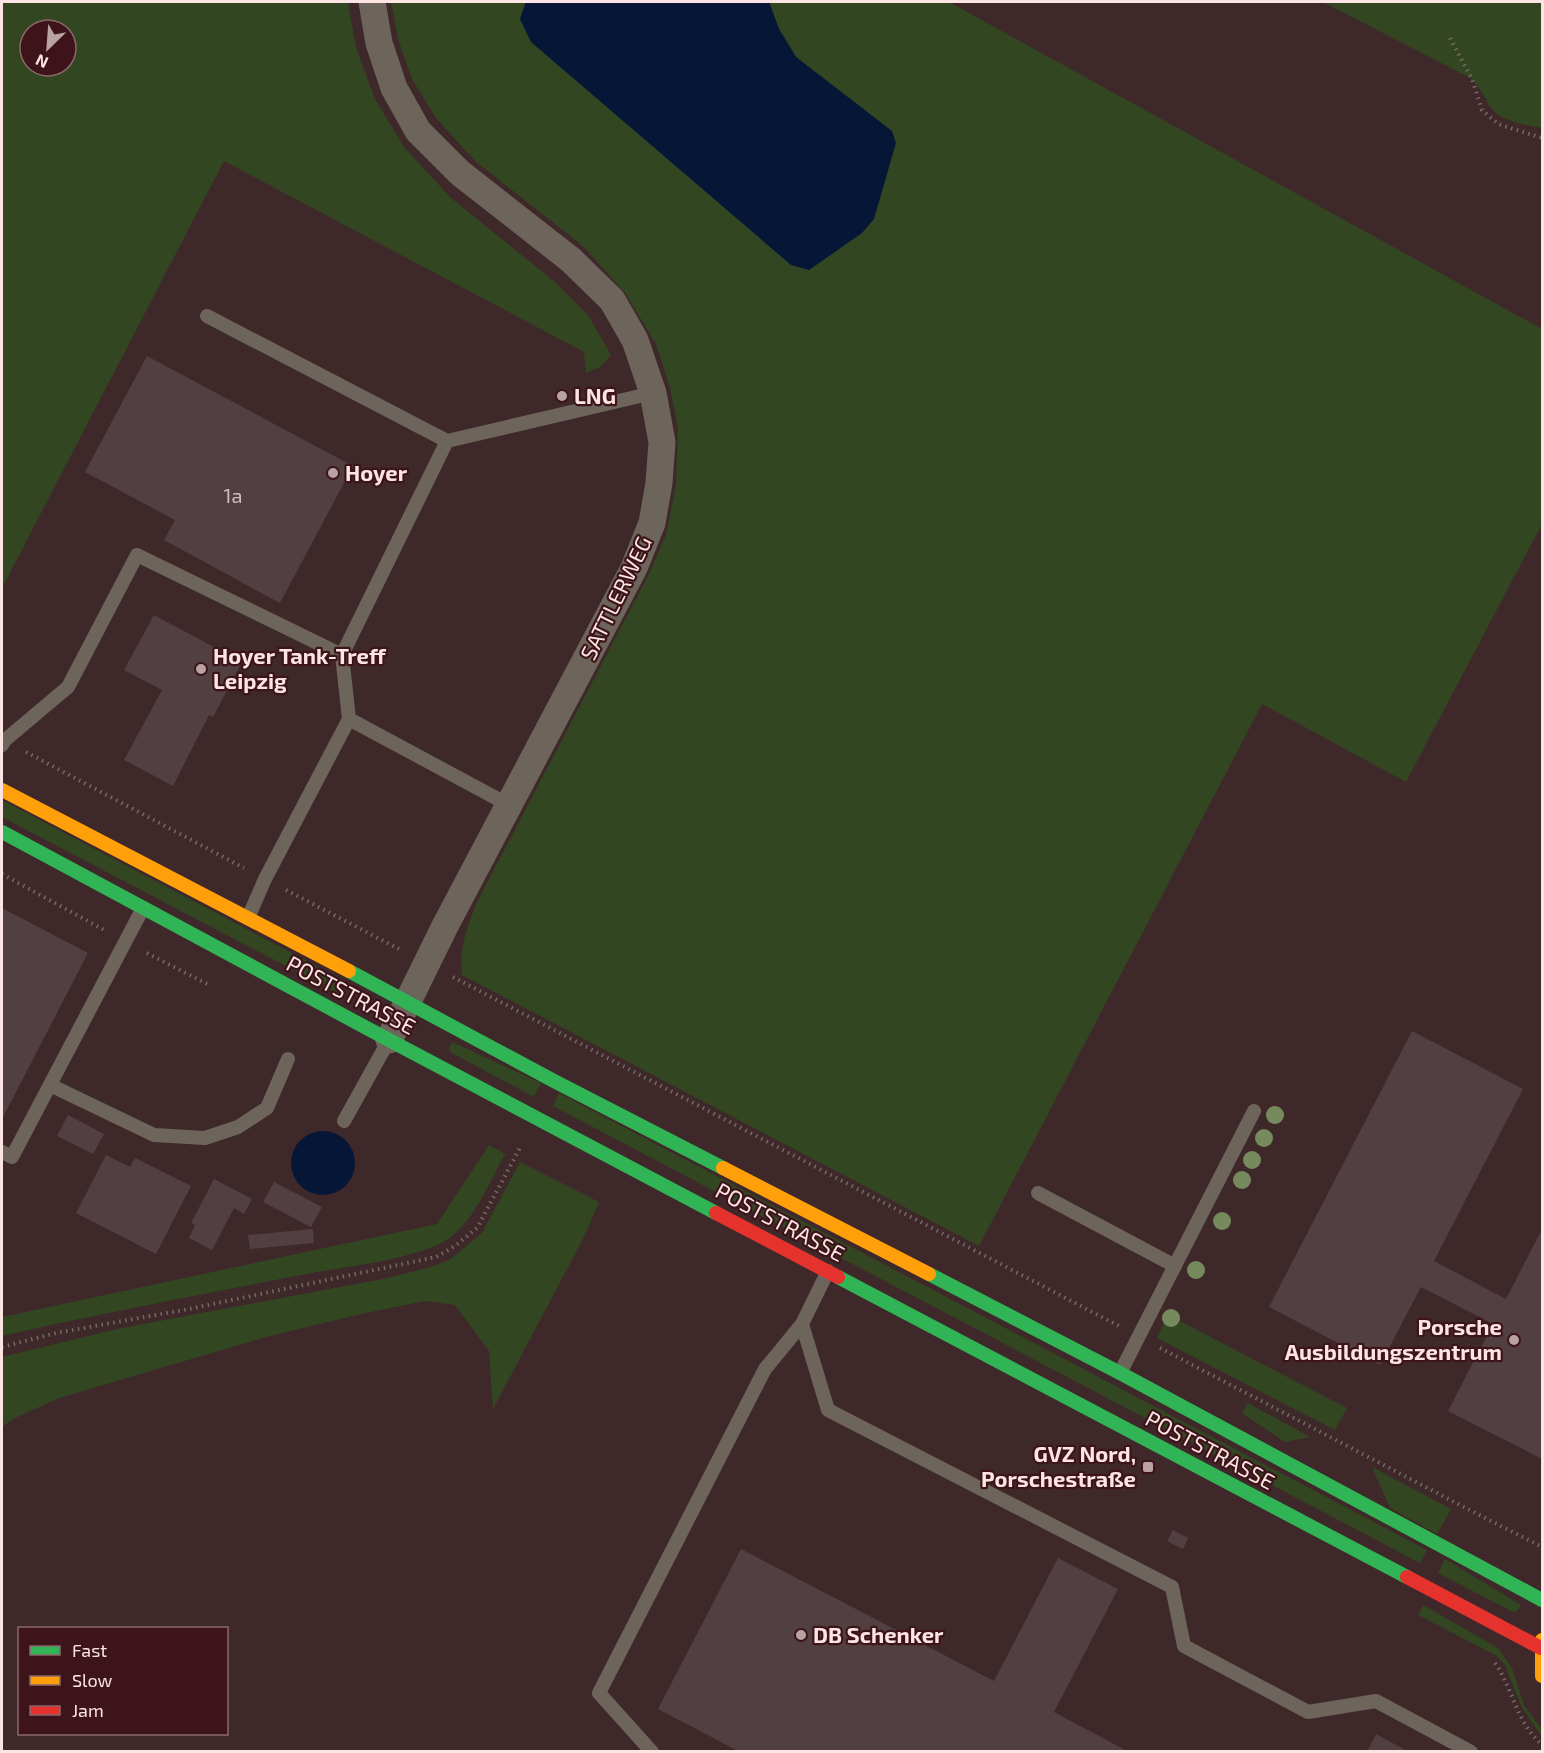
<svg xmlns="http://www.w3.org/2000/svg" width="1544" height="1753" viewBox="0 0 1544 1753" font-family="'Exo 2',sans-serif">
<rect width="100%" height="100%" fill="#3f282a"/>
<path fill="#324721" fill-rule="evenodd" d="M2,2H348L356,48L375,99L404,147L450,197L556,283L588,315L611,355L600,367L586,373L584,352L224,161L2,588ZM30,30H66V66H30Z
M391,2H526L520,19L829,84L796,57L779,29L769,2H949L1542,329V524L1406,782L1262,704L979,1246L462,975C459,946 467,928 477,902L647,578L666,535L676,484L678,428L670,388L656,344L625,293L583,246L475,161L436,118L412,79L398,39Z
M1323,2H1542V128L1517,123L1499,116L1490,107L1483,94L1472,79Z
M2,800L345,981L339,994L2,817Z
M452,1042L541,1083L534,1097L450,1052L449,1048Z
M559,1093L1427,1550L1420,1563L553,1106Z
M489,1145L505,1154C490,1181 476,1217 451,1237C422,1259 342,1267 306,1274C204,1294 102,1313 2,1336V1317L437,1224Z
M520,1162L599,1202L585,1235L493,1409L489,1351L455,1305L425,1301L361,1314L266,1337L59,1398L13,1419L2,1427V1357L117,1329L383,1279L427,1268L444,1262L452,1258L482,1233Z
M1168,1315L1347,1408L1335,1430L1157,1338Z
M1248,1403L1310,1437L1285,1442L1242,1413Z
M1372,1467L1451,1509L1437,1534L1390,1508Z
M1445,1559L1521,1605L1517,1611L1513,1612L1438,1573Z
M1423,1605L1498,1648L1512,1668L1524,1705L1542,1730V1737L1521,1706L1505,1665L1497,1656L1418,1615Z"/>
<path fill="#061637" d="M526,2H769L779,29L796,57L892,131L896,143L874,219L862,233L809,270L791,265L531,42L520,19Z
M291 1163a32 32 0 1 1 64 0a32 32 0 1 1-64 0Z"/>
<path fill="#523f41" d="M147,356L353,466L280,603L164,540L175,520L85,472Z
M154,615L242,662L213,717L209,715L173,786L124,760L162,690L124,670Z
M2,908L88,953L2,1119Z
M1412,1031L1523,1089L1434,1261L1506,1299L1542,1229V1459L1448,1411L1493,1324L1421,1287L1380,1365L1269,1307Z
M68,1115L104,1134L93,1154L57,1136Z
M106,1155L130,1167L135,1158L191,1186L156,1254L76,1213Z
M214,1179L252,1199L244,1214L234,1208L212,1250L189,1238L195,1225L191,1223Z
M274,1182L322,1207L311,1227L263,1202Z
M313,1229L314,1243L250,1249L248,1235Z
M1173,1530L1188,1538L1183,1549L1167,1541Z
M741,1549L994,1681L1058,1558L1118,1589L1054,1712L1129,1752H740L658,1709Z
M1376,1734L1409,1752H1367Z"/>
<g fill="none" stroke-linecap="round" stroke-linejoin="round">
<path stroke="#756a67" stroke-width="4" stroke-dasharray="1.5 4.5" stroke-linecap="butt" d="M1450,38L1472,79L1482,110L1498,124L1542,138
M26,752L244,868
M2,874L106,931
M286,890L399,949
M147,953L207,984
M453,977L1119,1326
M2,1347L56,1333L189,1309L436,1257L455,1246L477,1228L521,1146
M1160,1348L1462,1506L1542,1547
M1495,1663C1514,1691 1515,1720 1542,1745"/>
<path stroke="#6d645c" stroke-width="14" d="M207,316L447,441
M342,655L447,441L653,393
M2,745L4,741L68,687L137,555L342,655L349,719
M248,918L265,879L349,719L509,805
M50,1085L154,1135L205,1138L238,1127L267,1108L288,1059
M344,1121L389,1040
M2,1152L12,1157L143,908
M1038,1193L1175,1266
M802,1324L828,1410L1172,1587L1184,1646L1308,1712L1376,1701L1471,1752
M1120,1373L1254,1111
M652,1752L599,1693L765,1369L802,1324L828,1271"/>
<path stroke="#6d645c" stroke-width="27" d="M372,2L379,43L394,88L418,131L460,173L571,260L612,300L635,340L653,393L662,442L659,483L652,523L634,568L445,926L389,1040"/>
<path stroke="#30b455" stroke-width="14" d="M2,832L389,1040L716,1213
M349,971L554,1081L723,1168
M929,1274L1120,1373L1542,1600
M838,1277L1407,1577"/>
<path stroke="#ff9f0a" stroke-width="14" d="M2,790L349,971
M723,1168L929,1274
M1542,1640V1676"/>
<path stroke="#e5322d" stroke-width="14" d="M716,1213L838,1277
M1407,1577L1541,1648"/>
</g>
<g fill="#768a5d">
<circle cx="1275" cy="1115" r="9"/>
<circle cx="1264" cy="1138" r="9"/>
<circle cx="1252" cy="1160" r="9"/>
<circle cx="1242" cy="1180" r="9"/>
<circle cx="1222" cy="1221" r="9"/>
<circle cx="1196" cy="1270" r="9"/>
<circle cx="1171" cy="1318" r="9"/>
</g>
<g fill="#baa2a4" stroke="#3d1419" stroke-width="2">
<circle cx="562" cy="396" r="6"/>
<circle cx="333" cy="473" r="6"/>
<circle cx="201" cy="669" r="6"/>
<circle cx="1514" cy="1340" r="6"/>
<rect x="1142" y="1461" width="12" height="12" rx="3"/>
<circle cx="801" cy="1635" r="6"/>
</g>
<g text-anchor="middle" stroke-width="4.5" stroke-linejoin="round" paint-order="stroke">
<g font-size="20" fill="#d2bbbc">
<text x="233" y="503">1a</text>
</g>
<g font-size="22" font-weight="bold" fill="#fce4e5" stroke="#3d1419" text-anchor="start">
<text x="574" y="404">LNG</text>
<text x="345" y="481">Hoyer</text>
<text x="213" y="664">Hoyer Tank-Treff<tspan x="213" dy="25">Leipzig</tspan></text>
<text x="1502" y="1335" text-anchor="end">Porsche<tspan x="1502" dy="25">Ausbildungszentrum</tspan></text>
<text x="1136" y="1462" text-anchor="end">GVZ Nord,<tspan x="1136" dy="25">Porschestraße</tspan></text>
<text x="813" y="1643">DB Schenker</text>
</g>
<g font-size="22" fill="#fce4e5" stroke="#3d1419">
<text transform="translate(616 598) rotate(-64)" y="8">SATTLERWEG</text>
<text transform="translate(351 995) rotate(28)" y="8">POSTSTRASSE</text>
<text transform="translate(780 1222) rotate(28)" y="8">POSTSTRASSE</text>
<text transform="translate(1210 1450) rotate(28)" y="8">POSTSTRASSE</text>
</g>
</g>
<rect width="1544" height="1753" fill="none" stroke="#fce4e5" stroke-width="6"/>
<rect x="18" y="1627" width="210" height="108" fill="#3d1419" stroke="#89676b" stroke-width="1.5"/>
<rect x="30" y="1646" width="30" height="9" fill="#30b455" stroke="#89676b" stroke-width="1.5"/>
<text x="72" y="1657" font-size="18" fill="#fce4e5">Fast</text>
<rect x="30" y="1676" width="30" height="9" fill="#ff9f0a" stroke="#89676b" stroke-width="1.5"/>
<text x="72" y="1687" font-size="18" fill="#fce4e5">Slow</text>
<rect x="30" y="1706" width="30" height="9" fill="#e5322d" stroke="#89676b" stroke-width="1.5"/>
<text x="72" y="1717" font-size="18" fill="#fce4e5">Jam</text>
<g transform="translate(48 48) rotate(205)"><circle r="28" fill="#3d1419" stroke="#89676b" stroke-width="1.5"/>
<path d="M0-4.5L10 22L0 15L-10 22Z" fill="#baa2a4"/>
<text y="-9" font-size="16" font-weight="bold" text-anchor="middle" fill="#fce4e5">N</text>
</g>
</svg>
